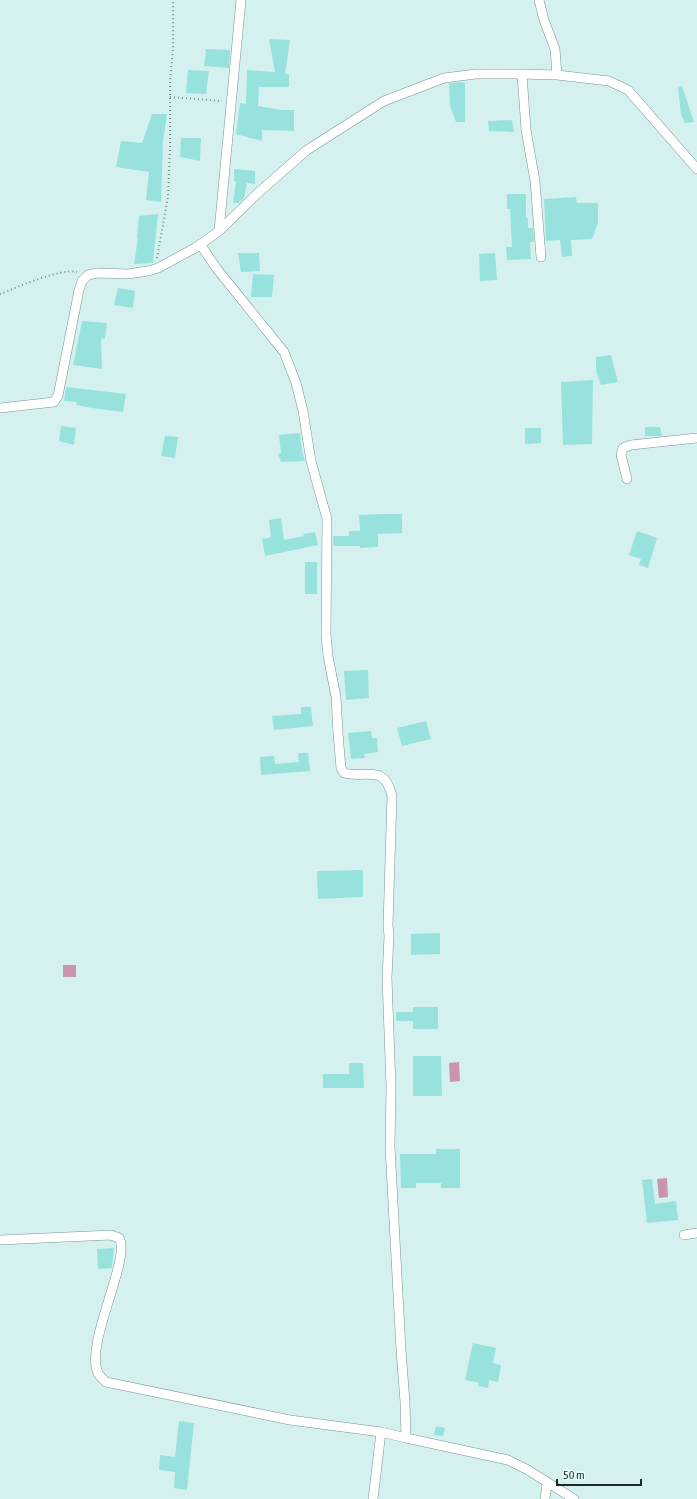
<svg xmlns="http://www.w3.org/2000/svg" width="697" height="1499" viewBox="0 0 697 1499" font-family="'Asap Condensed',sans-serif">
<rect width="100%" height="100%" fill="#d5f1ef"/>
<path fill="#cb94ae" d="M63,965H76V977H63Z
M459,1062L460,1081L450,1082L449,1063Z
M667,1178L668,1197L659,1198L657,1179Z"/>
<path fill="#98e2de" d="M269,39L290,40L285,74H289V87H259L258,106L281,110H294V131L262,130V141L236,134L240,103L246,104L247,70L275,72Z
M206,49L230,50L229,68L204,66Z
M188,70L209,71L206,94L186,93Z
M461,82L465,83V122H456L450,106L449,83Z
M682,86L694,122L685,123L681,115L678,87Z
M152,114H167L163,142L161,202L146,200L149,172L116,167L121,141L142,143Z
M512,120L514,132L489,131L488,121Z
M181,138H201L200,161L180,157Z
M234,169L255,171V184L247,183L244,198L239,203H233L236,181H234Z
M507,194H526V218H528V228H533L534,242H530L531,259L507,260L506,247H512L510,209H507Z
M576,197L577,203H598V223L592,239L571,240L572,256L562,257L560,240L546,241L544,199Z
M158,214L153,263L134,264L138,238H137L139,216Z
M238,253H259L260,271L241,272Z
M495,253L497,280L480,281L479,254Z
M253,274L274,275L272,297H251Z
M118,288L135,291L133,308L114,305Z
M82,321L107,323L105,339L101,338L102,369L73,365Z
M611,355L618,382L601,385L596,371V357Z
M593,380L592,444L563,445L561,382Z
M66,387L126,394L123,412L92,408L76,405L77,402L64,401Z
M61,426L76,428L74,445L59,441Z
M645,427H660L662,436H645Z
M525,428H541V443L525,444Z
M300,433L302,451L305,461L281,462L278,454L281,453L279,435Z
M165,436L178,437L175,458L161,456Z
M383,514H402V533L378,534V547L360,548V546H333V536H349V531H360L359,515Z
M281,518L284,540L304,536L303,534L315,532L318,545L265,556L262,539L271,537L269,520Z
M637,531L657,538L648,568L639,565L641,559L629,555Z
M305,562H317V594H305Z
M368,670L369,698L346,700L344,671Z
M301,707H311L313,726L274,730L272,716L301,714Z
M426,721L431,739L402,746L397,728Z
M371,731L372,738H377L378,752L364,754L365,758L351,759L348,733Z
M298,753H308L310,771L261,775L260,757L274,756L275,764L299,762Z
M363,870V897L318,899L317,871Z
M440,933V954L411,955V934Z
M413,1007H438V1029H413V1021H396V1012H413Z
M413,1056H441L442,1096H413Z
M349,1063H363L364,1088H323V1074H349Z
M436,1149H460V1188H441V1183H416V1188H401L400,1154H436Z
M652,1179L655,1204L676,1201L678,1220L647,1223L642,1180Z
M114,1248L112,1268L98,1269L97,1249Z
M473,1343L496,1348L493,1363L501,1365L498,1382L489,1380L488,1388L478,1386L479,1383L465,1380Z
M179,1421L194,1423L187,1490L174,1488L175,1472L159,1470L160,1455L175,1457Z
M436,1426L445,1428L443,1436L434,1435Z"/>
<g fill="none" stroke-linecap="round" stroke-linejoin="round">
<g stroke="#7a9492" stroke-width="10">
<path id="street" d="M539,0L544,20L555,49L557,75
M522,74L526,130L535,181L541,257
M219,231L241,0
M200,244L217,269L284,352L296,383L303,411L311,461L327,519L326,635L328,656L336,697L338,734L341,768L344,773C368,779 384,763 392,796L388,925L389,936L387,978L391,1087L390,1147L401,1350L405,1402L406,1438L508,1460L528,1470L574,1499
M0,408L54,402L58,396L79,290L82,281L88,275L97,273L128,274L148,271L158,268L195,248L219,231L258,193L307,150L384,101L444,78L476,74H522L557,75L609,81L628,90L697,169
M627,479L621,455L623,448L631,445L697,438
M684,1235L697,1233
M0,1240L111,1235L119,1238C132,1257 84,1345 98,1373C100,1377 103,1379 106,1382L290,1420L381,1432L406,1438
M373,1499L381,1432
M545,1499L547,1483"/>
</g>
<path stroke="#798d8b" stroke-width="2" stroke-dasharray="1 3" stroke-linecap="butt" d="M170,97L222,101
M157,258L168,197L170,148V81L173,49V0
M0,294C18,287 60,268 77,272"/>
<use href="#street" stroke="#fff" stroke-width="9"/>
</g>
<path d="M557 1479v6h84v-6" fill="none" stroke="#1e2928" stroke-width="2"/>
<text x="563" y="1479" font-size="12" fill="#1e2928" stroke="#e3fefd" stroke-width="3" paint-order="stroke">50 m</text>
</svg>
